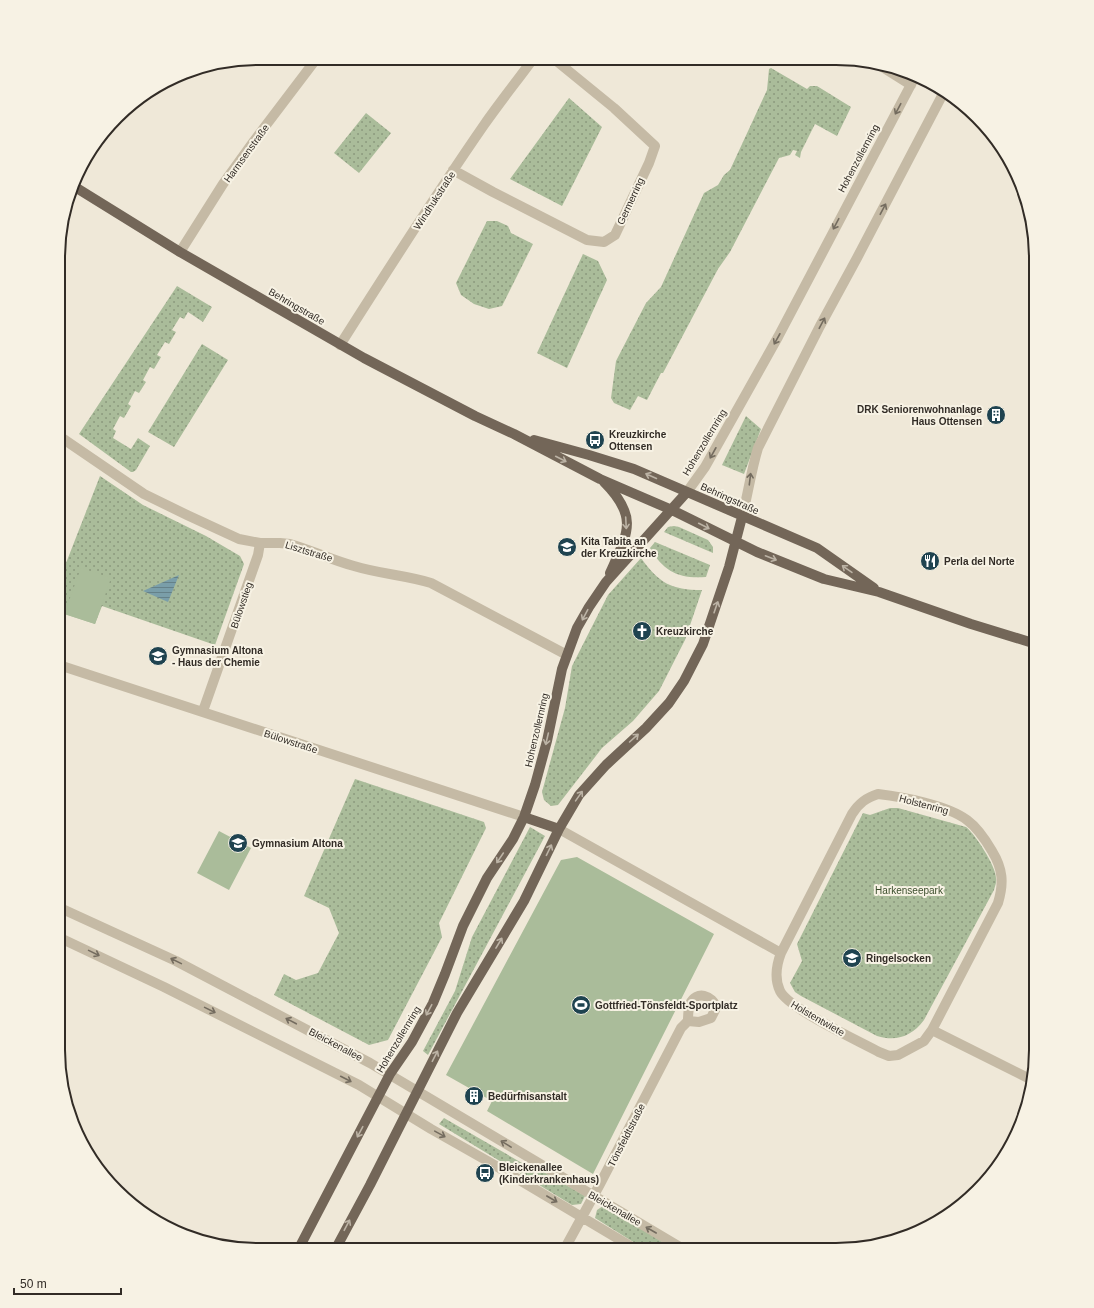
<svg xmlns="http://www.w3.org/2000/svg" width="1094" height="1308" viewBox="0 0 1094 1308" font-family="Helvetica,sans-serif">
<defs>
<pattern id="grass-dots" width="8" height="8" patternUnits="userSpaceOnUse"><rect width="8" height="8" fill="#aabc9a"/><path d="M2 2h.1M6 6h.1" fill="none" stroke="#8b997d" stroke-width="1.8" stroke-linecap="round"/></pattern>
<pattern id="water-rules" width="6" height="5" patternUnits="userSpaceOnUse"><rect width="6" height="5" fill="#7a9ea9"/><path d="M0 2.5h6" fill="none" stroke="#658189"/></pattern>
</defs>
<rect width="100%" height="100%" fill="#efe8d8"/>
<path fill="url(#grass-dots)" d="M771,68L807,89L810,86H817L851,107L837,136L815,124L801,152L800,158L795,155L797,151L793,150L790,155L779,158L730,252L718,269L663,373H661L647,400L638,396L630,410L614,403L611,398L616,361L646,303L661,287L704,193L718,185L724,175L730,170L767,90L769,69Z
M569,98L602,127L562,206L510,179Z
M366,113L391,133L359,173L334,153Z
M487,221H497L508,226L511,233L533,244L502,306L489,309L474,304L461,295L456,283Z
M583,254L598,261L607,280L567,368L537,353Z
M177,286L212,307L203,322L188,312L184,319L180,317L172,330L176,332L169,344L165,342L157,355L161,357L154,369L150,367L143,380L146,382L139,393L135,391L128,404L131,406L124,418L120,416L113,429L116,431L113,438L131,449L138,438L150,446L136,470L133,472H131L79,434Z
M202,344L228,360L174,447L148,432Z
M746,416L761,429L744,474L722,465Z
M100,476L143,505L206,536L240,556L244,564L215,645L102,606L95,624L59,612V581Z
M674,526L679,527L708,540L713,547V553L664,532L668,527Z
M655,542L710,565L706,577C679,579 664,572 650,548Z
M641,558C659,583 671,590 702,590L685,640L659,691L633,721L602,748L558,805L551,806L544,800L542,792L565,708L572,666L608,595Z
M355,779L484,822L486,828L439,923L442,937L388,1040L369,1045L274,995L284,974L296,980L318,973L339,933L329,908L304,896Z
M890,808H898L966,827C975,834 996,866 996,878C997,882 995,886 994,890L924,1020C912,1036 897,1042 877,1036L801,996L795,992L790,983L802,961L797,944L863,813L870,815Z
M530,827L545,836L428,1055L423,1051L455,991L472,937Z
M444,1118L529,1167L542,1171L585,1196L581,1204L572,1205L439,1124Z
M603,1206L676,1250H646L595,1218L597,1210Z"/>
<path fill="#aabc9a" d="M81,568L111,578L95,624L64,614Z
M219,831L251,848L229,890L197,873Z
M577,857L714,934L593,1174L487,1111L492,1101L446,1075L561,860Z"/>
<path fill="url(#water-rules)" d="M179,575L168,602L143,591Z"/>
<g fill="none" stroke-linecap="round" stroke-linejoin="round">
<path stroke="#c5baa5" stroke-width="10" d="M876,63L911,85
M453,170L493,192L587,240L604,242L615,235L649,163L655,146L614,108L554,59
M180,252L223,184L254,141L317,58
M340,345C387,271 434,197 484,125C500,102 517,81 533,59
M59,436L144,494L187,515L239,539L260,543H280L290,544C311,550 332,560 354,566C380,574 405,575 431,583L567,655
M687,492L705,467L778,337L916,75
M742,517C748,494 751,471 758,448L820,326L857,258L945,90
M59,665L524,817
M203,711L258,555L260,543
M878,794C903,797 947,805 967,820C978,828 985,839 992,851C1003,869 1004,883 998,903L932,1030L924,1041L898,1055L889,1056L879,1052C859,1041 789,1009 780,991C774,978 776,966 781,953L852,814C859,803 866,798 878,794Z
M559,829L781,953
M58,907L176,961L370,1063L685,1250
M58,937L164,987L359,1085L431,1129L491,1163L637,1250
M932,1030L1032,1080
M81,1141H82
M564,1250L600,1184L681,1028L688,1021C688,1015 688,1010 690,1004C696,990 713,995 716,1008L711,1018L699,1022L688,1021"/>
<path stroke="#736658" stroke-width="10" d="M75,187L180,252L364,358L475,416L514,434L600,479L672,510L757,552L824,579L879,592L971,624L1036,644
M534,440L589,455L634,469L817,548L874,588
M604,482C639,517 628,533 610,573
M524,817L559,829
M298,1250L390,1074L412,1042L433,1003L445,974L463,926L487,878L513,839L524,817L535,785L547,741L562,669L577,628L589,607L606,582L687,492
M335,1250L370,1185L457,1013L524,901L559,829L579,795L606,765L646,728L669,703L684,681L703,644L729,567L742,517"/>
</g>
<defs><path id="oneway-shaft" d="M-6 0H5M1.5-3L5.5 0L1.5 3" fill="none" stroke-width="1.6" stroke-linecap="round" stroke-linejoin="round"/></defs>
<g stroke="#746c5f">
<use href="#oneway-shaft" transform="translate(898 109) rotate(118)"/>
<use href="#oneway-shaft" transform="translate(883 209) rotate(-62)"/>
<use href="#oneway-shaft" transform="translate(836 224) rotate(118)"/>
<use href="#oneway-shaft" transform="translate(822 323) rotate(-62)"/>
<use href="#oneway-shaft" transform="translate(777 339) rotate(119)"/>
<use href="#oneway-shaft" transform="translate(713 453) rotate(119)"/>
<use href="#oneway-shaft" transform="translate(750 479) rotate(-83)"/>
<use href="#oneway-shaft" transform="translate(94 953) rotate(26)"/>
<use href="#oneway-shaft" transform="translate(176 961) rotate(-154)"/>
<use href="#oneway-shaft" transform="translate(210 1010) rotate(26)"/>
<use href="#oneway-shaft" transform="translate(291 1021) rotate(-152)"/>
<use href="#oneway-shaft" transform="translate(346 1079) rotate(27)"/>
<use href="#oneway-shaft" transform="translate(440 1134) rotate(29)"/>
<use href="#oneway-shaft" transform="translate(506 1144) rotate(-149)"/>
<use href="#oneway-shaft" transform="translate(552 1199) rotate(30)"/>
<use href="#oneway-shaft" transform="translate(651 1230) rotate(-150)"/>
</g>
<g stroke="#bcb3a5">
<use href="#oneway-shaft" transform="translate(561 459) rotate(27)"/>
<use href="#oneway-shaft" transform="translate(651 476) rotate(-156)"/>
<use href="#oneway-shaft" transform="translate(626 523) rotate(87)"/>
<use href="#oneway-shaft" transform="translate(704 526) rotate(27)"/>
<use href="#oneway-shaft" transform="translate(771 558) rotate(21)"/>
<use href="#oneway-shaft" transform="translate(847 569) rotate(-145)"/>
<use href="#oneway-shaft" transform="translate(716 607) rotate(-71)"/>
<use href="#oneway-shaft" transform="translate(585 615) rotate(118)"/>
<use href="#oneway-shaft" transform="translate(634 738) rotate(-42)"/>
<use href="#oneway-shaft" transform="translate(547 739) rotate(103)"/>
<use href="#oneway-shaft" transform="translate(579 796) rotate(-55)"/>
<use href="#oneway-shaft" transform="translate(549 850) rotate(-64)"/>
<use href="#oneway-shaft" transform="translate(500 858) rotate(124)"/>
<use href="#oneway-shaft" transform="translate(499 943) rotate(-59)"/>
<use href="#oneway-shaft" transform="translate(429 1010) rotate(118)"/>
<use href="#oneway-shaft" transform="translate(435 1056) rotate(-63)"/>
<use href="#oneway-shaft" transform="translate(360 1132) rotate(118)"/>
<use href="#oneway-shaft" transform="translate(347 1225) rotate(-62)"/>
</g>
<defs>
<g id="building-disc" transform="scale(1)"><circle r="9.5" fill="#1f4350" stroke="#f7f2e4"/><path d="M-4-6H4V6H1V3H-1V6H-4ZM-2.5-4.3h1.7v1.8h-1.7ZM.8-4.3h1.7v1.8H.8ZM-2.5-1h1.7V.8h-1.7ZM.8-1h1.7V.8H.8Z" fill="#fff"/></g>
<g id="bus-disc" transform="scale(1)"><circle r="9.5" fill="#1f4350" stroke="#f7f2e4"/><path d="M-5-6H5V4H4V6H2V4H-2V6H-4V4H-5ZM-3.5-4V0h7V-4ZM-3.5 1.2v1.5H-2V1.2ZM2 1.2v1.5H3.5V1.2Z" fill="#fff"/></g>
<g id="school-disc" transform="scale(1)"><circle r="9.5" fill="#1f4350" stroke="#f7f2e4"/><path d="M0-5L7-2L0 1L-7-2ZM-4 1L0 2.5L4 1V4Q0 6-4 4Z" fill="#fff"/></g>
<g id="restaurant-disc" transform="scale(1)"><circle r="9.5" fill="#1f4350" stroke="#f7f2e4"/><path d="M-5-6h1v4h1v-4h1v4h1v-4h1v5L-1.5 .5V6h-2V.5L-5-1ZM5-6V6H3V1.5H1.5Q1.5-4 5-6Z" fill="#fff"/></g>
<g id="church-disc" transform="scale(1)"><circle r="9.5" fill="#1f4350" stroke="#f7f2e4"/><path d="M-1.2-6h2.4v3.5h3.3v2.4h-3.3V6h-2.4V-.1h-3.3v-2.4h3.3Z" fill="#fff"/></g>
<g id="stadium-disc" transform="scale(1)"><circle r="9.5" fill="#1f4350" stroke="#f7f2e4"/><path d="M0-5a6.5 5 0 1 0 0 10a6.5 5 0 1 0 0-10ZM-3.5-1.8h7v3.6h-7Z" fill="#fff"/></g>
</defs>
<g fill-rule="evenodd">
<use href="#building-disc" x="996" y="415"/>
<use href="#bus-disc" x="595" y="440"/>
<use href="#school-disc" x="567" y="547"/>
<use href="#restaurant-disc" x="930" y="561"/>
<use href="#church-disc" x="642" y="631"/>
<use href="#school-disc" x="158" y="656"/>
<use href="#school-disc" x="238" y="843"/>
<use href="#school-disc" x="852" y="958"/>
<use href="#stadium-disc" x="581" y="1005"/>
<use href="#building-disc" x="474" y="1096"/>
<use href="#bus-disc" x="485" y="1173"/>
</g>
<g text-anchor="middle" stroke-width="4" stroke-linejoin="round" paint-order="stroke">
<g font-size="10" fill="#322c26" stroke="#f7f2e4">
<text transform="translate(246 153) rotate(-54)" y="4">Harmsenstraße</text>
<text transform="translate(858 158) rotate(-62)" y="4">Hohenzollernring</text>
<text transform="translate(434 200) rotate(-57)" y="4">Windhukstraße</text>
<text transform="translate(630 201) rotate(-65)" y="4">Germerring</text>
<text transform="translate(297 306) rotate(30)" y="4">Behringstraße</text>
<text transform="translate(704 442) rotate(-59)" y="4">Hohenzollernring</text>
<text transform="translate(730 498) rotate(24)" y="4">Behringstraße</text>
<text transform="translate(309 551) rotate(17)" y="4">Lisztstraße</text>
<text transform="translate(241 605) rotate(-71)" y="4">Bülowstieg</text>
<text transform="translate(536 730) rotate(-77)" y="4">Hohenzollernring</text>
<text transform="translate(291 741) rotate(18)" y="4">Bülowstraße</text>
<text transform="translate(924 804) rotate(15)" y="4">Holstenring</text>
<text transform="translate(818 1018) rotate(30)" y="4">Holstentwiete</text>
<text transform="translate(398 1039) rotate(-59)" y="4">Hohenzollernring</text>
<text transform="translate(336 1044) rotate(28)" y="4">Bleickenallee</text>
<text transform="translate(626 1135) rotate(-63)" y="4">Tönsfeldtstraße</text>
<text transform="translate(615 1208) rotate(30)" y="4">Bleickenallee</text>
</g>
<g font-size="10" font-weight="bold" fill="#322c26" stroke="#f7f2e4" text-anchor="start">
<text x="982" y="413" text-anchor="end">DRK Seniorenwohnanlage<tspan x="982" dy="12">Haus Ottensen</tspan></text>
<text x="609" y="438">Kreuzkirche<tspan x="609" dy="12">Ottensen</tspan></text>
<text x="581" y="545">Kita Tabita an<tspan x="581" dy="12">der Kreuzkirche</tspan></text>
<text x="944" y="565">Perla del Norte</text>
<text x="656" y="635">Kreuzkirche</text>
<text x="172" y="654">Gymnasium Altona<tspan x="172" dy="12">- Haus der Chemie</tspan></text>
<text x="252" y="847">Gymnasium Altona</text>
<text x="866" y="962">Ringelsocken</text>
<text x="595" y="1009">Gottfried-Tönsfeldt-Sportplatz</text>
<text x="488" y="1100">Bedürfnisanstalt</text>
<text x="499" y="1171">Bleickenallee<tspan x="499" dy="12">(Kinderkrankenhaus)</tspan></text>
</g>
<g font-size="10" fill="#3b4e2c" stroke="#f7f2e4">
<text x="909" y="894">Harkenseepark</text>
</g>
</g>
<path d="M0 0H1094V1308H0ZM258 65H836A193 193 0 0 1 1029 258V1050A193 193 0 0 1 836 1243H258A193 193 0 0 1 65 1050V258A193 193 0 0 1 258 65Z" fill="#f7f2e4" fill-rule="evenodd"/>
<path fill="none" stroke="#322c26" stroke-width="2" d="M258 65H836A193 193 0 0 1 1029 258V1050A193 193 0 0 1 836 1243H258A193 193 0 0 1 65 1050V258A193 193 0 0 1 258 65Z"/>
<path d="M14 1288v6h107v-6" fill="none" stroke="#322c26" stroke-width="2"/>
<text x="20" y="1288" font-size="12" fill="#322c26" stroke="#f7f2e4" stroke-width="3" paint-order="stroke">50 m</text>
</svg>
